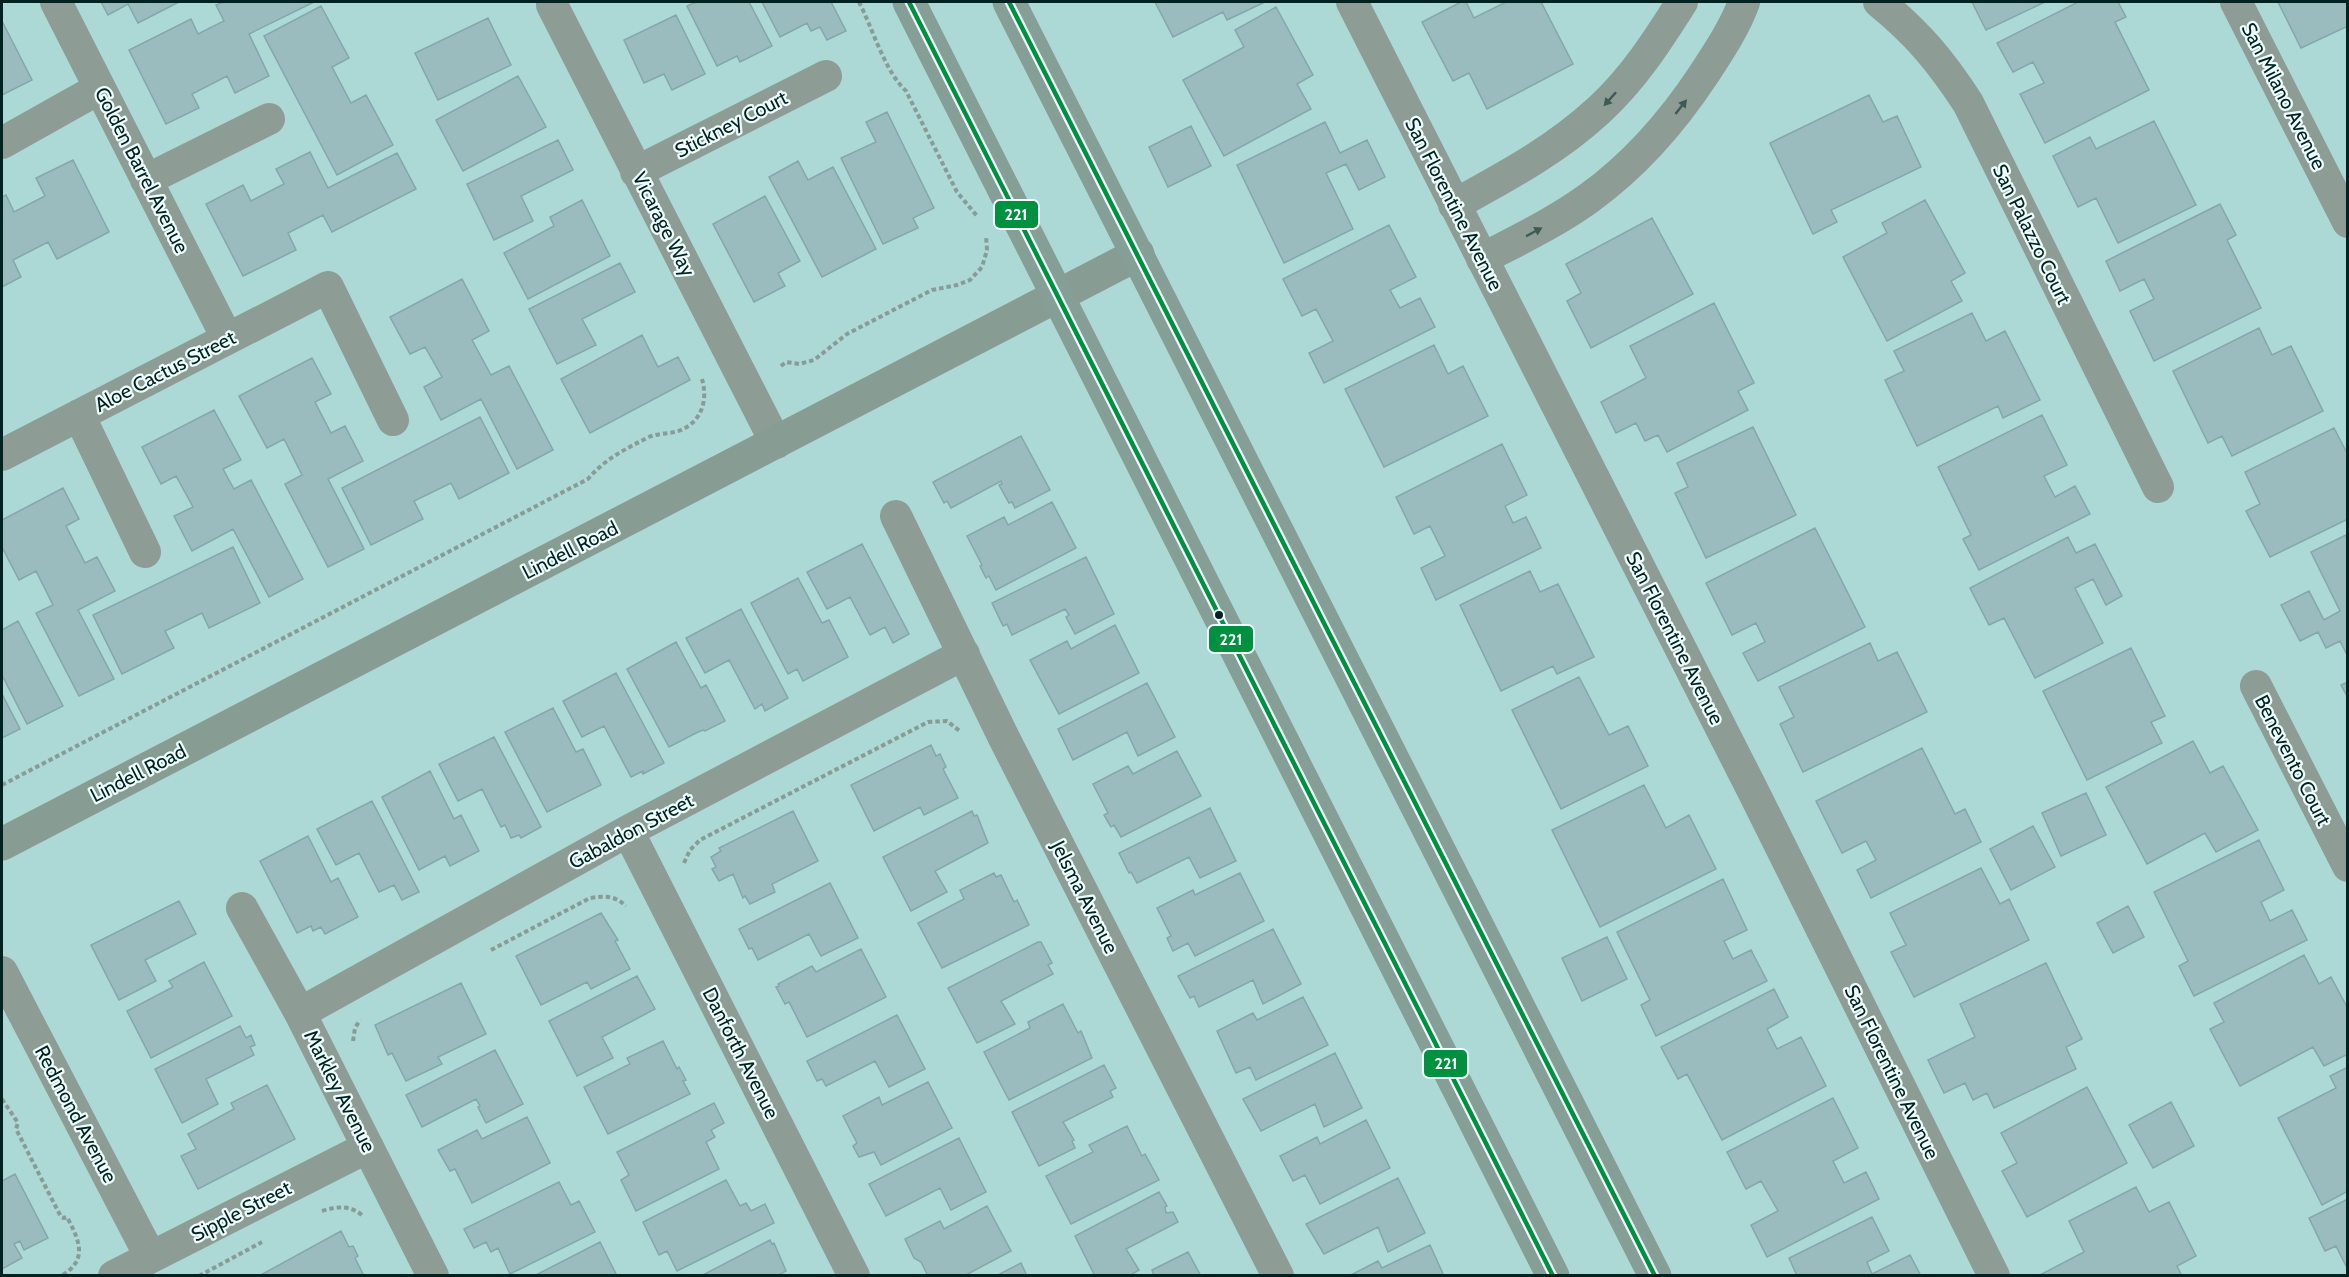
<svg xmlns="http://www.w3.org/2000/svg" width="2349" height="1277" viewBox="0 0 2349 1277" font-family="Cabin,sans-serif">
<rect width="100%" height="100%" fill="#acd8d6"/>
<path fill="#9abcbe" stroke="#84a7a9" stroke-width="1.5" d="M101,2H179L138,23L128,4L108,15Z
M224,2H314L249,34L269,76L235,93L227,76L192,94L199,108L166,124L129,50L191,19L198,34L224,21L216,5Z
M696,2H749L772,46L740,62L737,56L717,66L687,6Z
M762,2H831L846,31L827,40L820,27L811,31L807,23L780,37Z
M1155,2H1265L1227,20L1223,12L1173,37Z
M1461,2H1466L1474,18L1506,2H1541L1573,64L1487,109L1469,73L1453,81L1422,22Z
M1972,2H2045L1986,30Z
M2078,2H2118L2126,17L2115,22L2149,90L2045,143L2020,94L2044,83L2033,62L2013,72L1997,43Z
M2278,2H2348V26L2301,48Z
M321,6L349,58L332,67L351,103L366,95L393,145L337,175L264,36Z
M1276,7L1313,75L1297,84L1311,109L1224,156L1183,80L1244,47L1235,30Z
M676,15L705,74L672,90L664,74L644,83L624,40Z
M488,18L511,65L438,100L415,53Z
M2,21L32,80L2,95Z
M518,76L546,127L463,171L436,120Z
M1869,95L1883,122L1897,116L1921,167L1831,210L1837,222L1813,234L1770,143Z
M887,112L934,208L913,218L918,228L883,244L841,158L876,142L866,122Z
M2154,121L2196,205L2118,243L2096,198L2078,207L2053,156L2090,137L2096,149Z
M1325,122L1340,153L1367,140L1385,177L1359,190L1346,164L1326,173L1353,229L1284,263L1237,165Z
M1191,126L1211,166L1168,187L1149,147Z
M558,140L573,170L521,196L533,221L494,240L467,184Z
M310,152L328,188L397,153L416,189L332,232L323,215L288,233L296,250L243,276L206,204L243,185L251,201L284,184L276,169Z
M73,160L109,232L57,259L48,242L13,260L21,277L2,287V197L6,195L14,212L45,196L36,178Z
M798,161L808,180L833,167L876,249L822,277L769,177Z
M765,196L800,261L778,273L785,286L754,302L713,224Z
M582,200L610,256L528,299L504,253L554,226L550,217Z
M1925,200L1965,273L1951,281L1962,301L1887,341L1843,257L1887,233L1882,223Z
M2220,204L2236,235L2227,240L2261,308L2154,361L2130,311L2154,299L2144,279L2120,291L2106,261Z
M1652,218L1693,294L1591,348L1567,301L1581,293L1566,264Z
M1389,225L1416,277L1390,290L1400,308L1420,298L1435,327L1324,383L1309,353L1333,341L1316,309L1302,316L1283,279Z
M620,263L635,292L582,319L596,345L557,364L529,309Z
M462,279L489,331L472,340L491,375L509,366L553,450L517,469L481,399L441,420L424,387L442,377L425,347L410,354L390,317Z
M1714,303L1754,383L1738,391L1748,410L1667,452L1658,435L1645,441L1636,423L1616,433L1601,402L1646,378L1630,346Z
M1972,313L1986,341L2005,331L2040,400L2003,418L1998,406L1917,446L1885,380L1904,371L1894,351Z
M2259,328L2272,355L2291,346L2323,411L2232,456L2222,436L2208,443L2173,371Z
M642,335L658,367L678,357L690,380L590,433L561,379Z
M1434,345L1448,374L1463,366L1488,416L1384,467L1345,389Z
M312,358L331,394L315,402L331,433L345,426L363,461L328,479L364,549L328,567L285,484L302,475L284,439L267,448L239,396Z
M214,410L241,460L223,469L234,489L251,480L303,579L269,597L233,529L192,551L174,516L193,507L176,476L161,484L142,447Z
M2042,415L2067,465L2044,476L2055,497L2075,486L2090,514L1979,570L1963,539L1971,535L1938,467Z
M480,417L509,473L459,499L451,483L414,501L423,519L371,545L342,488Z
M1753,427L1796,515L1706,558L1675,493L1688,487L1677,463Z
M2334,428L2348,455V519L2270,557L2246,511L2260,504L2245,472Z
M1021,436L1050,490L1015,508L1012,502L1009,503L999,485L1002,484L1001,481L951,508L947,501L944,503L933,482Z
M1502,444L1527,495L1505,506L1513,523L1526,517L1541,548L1436,600L1421,568L1445,556L1430,526L1414,534L1396,497Z
M63,488L79,519L66,526L85,563L97,557L115,591L78,610L114,679L79,696L36,613L53,605L36,571L19,580L2,547V520Z
M1052,502L1076,548L996,590L989,576L986,578L980,566L982,565L967,536L1004,517L1008,525Z
M1815,528L1865,627L1758,681L1743,653L1765,642L1756,623L1732,635L1706,583Z
M2348,534V657L2340,641L2326,648L2318,632L2300,641L2281,605L2309,591L2324,620L2340,611L2311,552Z
M2068,537L2076,553L2095,544L2122,596L2106,605L2093,579L2075,588L2103,643L2035,678L2004,618L1989,625L1970,588Z
M862,544L909,634L893,643L885,627L870,635L850,597L827,609L807,572Z
M233,547L260,603L209,628L202,613L165,631L174,648L122,674L93,615Z
M1086,557L1114,614L1075,634L1066,617L1069,615L1065,609L1012,635L1007,624L1003,626L992,603Z
M1530,571L1540,592L1558,584L1594,657L1557,674L1553,666L1501,691L1460,605Z
M798,578L822,623L829,620L848,657L803,681L797,669L788,674L751,603Z
M741,609L788,698L765,711L762,704L755,709L729,660L705,673L686,638Z
M18,621L63,706L27,724L2,675V630Z
M1115,625L1139,673L1059,714L1030,660L1067,641L1071,649Z
M676,642L701,688L706,685L725,721L705,731L703,730L698,732L669,747L627,669Z
M1870,643L1878,661L1897,652L1927,712L1803,772L1780,724L1794,717L1779,687Z
M2131,648L2165,716L2151,722L2162,743L2087,780L2043,691Z
M616,673L664,763L643,774V771L631,777L604,726L582,737L563,701Z
M1579,677L1609,735L1628,726L1648,766L1561,809L1512,710Z
M2348,682V698L2341,685Z
M1147,683L1175,737L1138,756L1127,732L1073,760L1058,729Z
M2,694L20,729L2,738Z
M553,708L576,752L583,749L601,785L547,812L505,732Z
M494,737L541,827L521,838L519,835L511,838L505,825L501,827L482,789L458,801L439,764Z
M2193,741L2210,773L2223,766L2258,830L2216,852L2205,833L2147,864L2106,787Z
M931,745L936,756L940,754L946,767L943,769L958,798L924,815L920,807L874,831L851,785Z
M1922,748L1955,814L1965,809L1981,842L1871,898L1857,870L1876,860L1866,841L1842,853L1816,801Z
M1177,751L1201,796L1121,837L1114,825L1111,827L1104,815L1108,813L1093,784L1128,766L1133,774Z
M430,771L454,819L461,815L479,851L450,866L445,856L419,870L382,797Z
M1644,785L1666,828L1689,815L1716,869L1600,927L1552,830Z
M2086,793L2106,835L2061,856L2042,813Z
M372,801L419,892L402,900L394,885L379,892L359,853L336,865L317,829Z
M1210,808L1236,861L1200,878L1189,857L1137,883L1131,872L1129,873L1119,853Z
M793,811L818,861L772,884L775,892L750,904L745,896L743,898L733,874L719,881L712,869L716,867L711,857L721,851L719,848Z
M972,811L974,816L977,815L988,843L935,871L947,892L911,911L883,857Z
M2033,826L2055,867L2011,890L1990,849Z
M308,836L331,882L338,878L358,917L325,934L321,927L313,931L311,926L297,933L260,861Z
M2259,840L2284,890L2261,902L2270,921L2292,910L2307,940L2194,996L2179,966L2188,961L2154,892Z
M1981,868L2000,904L2009,899L2029,940L1914,997L1891,952L1906,945L1890,913Z
M994,873L996,877L1001,875L1014,902L1017,900L1029,925L942,968L918,923L964,899L960,890Z
M1240,873L1264,921L1195,956L1188,943L1173,951L1167,938L1171,936L1157,908L1193,890L1195,895Z
M1723,879L1747,930L1724,941L1733,959L1751,950L1767,981L1656,1036L1641,1005L1650,1000L1617,932Z
M830,883L858,938L821,956L809,934L758,960L752,948L749,949L739,929Z
M179,901L196,934L145,960L156,981L119,1000L91,945Z
M2128,906L2144,937L2113,953L2097,923Z
M601,913L618,940L615,941L630,969L591,989L587,982L541,1005L516,956Z
M1273,929L1301,984L1263,1004L1253,980L1199,1007L1194,996L1190,998L1178,976Z
M1607,937L1627,979L1582,1001L1562,958Z
M1038,942H1041L1052,963L1048,965L1053,974L1001,1001L1015,1024L977,1043L948,988Z
M861,949L886,997L807,1037L789,1002L785,1004L776,987L779,986L778,984L812,966L816,972Z
M2304,955L2319,984L2331,977L2348,1009V1054L2324,1066L2313,1047L2240,1086L2210,1029L2224,1022L2214,1003Z
M204,962L232,1016L151,1058L127,1011L173,987L169,981Z
M2046,963L2082,1039L2066,1047L2076,1069L1994,1108L1987,1093L1973,1100L1965,1083L1944,1093L1928,1060L1975,1037L1960,1004Z
M637,976L655,1009L602,1037L613,1058L577,1076L549,1021Z
M461,983L486,1034L438,1057L442,1064L406,1081L392,1053L388,1055L375,1025Z
M1774,989L1788,1017L1767,1029L1777,1049L1801,1037L1826,1086L1722,1140L1687,1074L1678,1079L1661,1047Z
M1303,997L1328,1045L1256,1080L1250,1067L1236,1073L1217,1031L1253,1013L1257,1020Z
M1063,1004L1078,1033L1081,1031L1092,1058L1009,1100L984,1052L1030,1028L1028,1022Z
M897,1015L925,1069L889,1087L875,1061L826,1086L822,1079L817,1081L807,1061Z
M240,1026L246,1038L251,1035L255,1045L250,1047L254,1055L206,1079L218,1104L182,1123L155,1069Z
M663,1041L677,1069L679,1067L686,1080L683,1081L690,1094L608,1134L584,1087L630,1064L627,1058Z
M495,1050L523,1104L486,1123L478,1107L480,1106L476,1099L422,1127L406,1095Z
M1335,1053L1362,1108L1324,1127L1315,1104L1261,1131L1243,1099Z
M1104,1065L1116,1088L1110,1091L1113,1097L1063,1122L1074,1140L1072,1141L1075,1148L1039,1166L1012,1112Z
M2348,1067V1191L2322,1205L2278,1118L2336,1088L2330,1076Z
M928,1082L952,1128L881,1165L874,1152L859,1157L853,1146L857,1143L843,1116L879,1097L882,1105Z
M267,1085L295,1139L198,1189L181,1156L196,1149L188,1134L234,1109L231,1103Z
M2087,1087L2127,1163L2027,1217L2002,1171L2017,1163L2001,1133Z
M1833,1098L1858,1148L1833,1161L1844,1183L1866,1172L1879,1199L1767,1257L1751,1225L1778,1211L1761,1181L1746,1189L1727,1152Z
M2171,1102L2194,1146L2153,1168L2129,1125Z
M714,1103L724,1123L711,1130L715,1137L706,1142L719,1169L636,1211L621,1180L629,1175L617,1152Z
M527,1117L550,1163L472,1203L455,1169L450,1171L438,1150L477,1130L482,1139Z
M1366,1120L1390,1168L1320,1204L1305,1175L1293,1181L1280,1156L1317,1137L1320,1144Z
M1127,1126L1142,1156L1145,1154L1159,1180L1071,1224L1046,1176L1093,1152L1089,1145Z
M959,1138L986,1192L951,1210L940,1188L886,1216L869,1184Z
M15,1174L48,1238L24,1250L20,1241L14,1244L22,1258L2,1269V1181Z
M1398,1178L1425,1233L1388,1252L1378,1227L1324,1254L1306,1224Z
M726,1180L740,1206L746,1203L751,1211L765,1204L774,1223L677,1271L667,1251L659,1255L643,1222Z
M559,1182L571,1205L579,1201L595,1232L510,1274L498,1248L491,1252L486,1242L474,1248L464,1229Z
M2136,1187L2149,1212L2169,1202L2196,1256L2177,1266L2182,1276H2038L2084,1252L2069,1221Z
M1159,1192L1167,1206L1165,1207L1166,1213L1173,1212L1178,1222L1126,1249L1139,1270L1129,1276H1095L1075,1236Z
M2348,1199V1270L2336,1246L2325,1251L2309,1218Z
M987,1206L1011,1251L964,1276H928L921,1262L914,1258L905,1239L940,1221L944,1229Z
M1872,1217L1889,1251L1867,1262L1872,1274L1910,1255L1921,1276H1797L1789,1258Z
M341,1231L349,1247L353,1246L358,1256L355,1258L364,1276H259Z
M770,1240L772,1244L774,1243L786,1271L777,1276H701Z
M600,1242L616,1274L612,1276H534Z
M1430,1245L1444,1276H1349L1378,1261L1382,1268Z
M1188,1252L1201,1276H1154L1152,1270Z
M1021,1263L1027,1276H996Z"/>
<g fill="none" stroke-linecap="round" stroke-linejoin="round">
<path stroke="#889c97" stroke-width="4" stroke-dasharray="4.5 3" stroke-linecap="butt" d="M859,2C873,29 884,70 906,91L957,192L977,216
M781,366L786,362L799,364L814,360L847,334L932,290L957,285L970,280L982,267L987,250L986,236
M2,785L588,479C605,459 625,449 649,437C659,433 671,434 681,430C702,421 708,400 702,379
M684,863L690,850L700,840L928,722L947,721L961,732
M491,950L590,898C605,896 614,895 626,906
M353,1041L355,1028L360,1020
M2,1099L18,1123L16,1129L61,1217L64,1218L67,1217C79,1240 89,1260 61,1276
M322,1211C337,1206 351,1205 363,1216
M199,1276L262,1242"/>
<path stroke="#8d9c95" stroke-width="32" d="M56,2L227,338
M1352,2L1753,791L1994,1276
M1879,2C1918,34 1940,60 1968,103L2158,487
M2236,2L2348,222
M552,5L776,443
M2,143L100,88
M636,172L826,76
M146,180L269,119
M1454,205C1505,177 1556,150 1599,110C1633,79 1658,40 1682,2
M1482,259C1518,240 1556,222 1589,198C1636,164 1673,121 1704,74C1719,51 1735,27 1744,2
M79,415L145,552
M2,455L328,287L393,420
M896,516L1004,738L1278,1276
M2256,686L2348,866
M628,831L854,1276
M242,908L300,1013L433,1276
M2,972L150,1256
M300,1013L628,831L964,654
M114,1276L368,1147"/>
<path stroke="#879c93" stroke-width="33" d="M2,844L1138,254"/>
<path stroke="#859e96" stroke-width="33" d="M909,2L1553,1276
M1009,2L1655,1276"/>
<g stroke="#effefd" stroke-width="9">
<path id="bus-1" d="M909,2L1553,1276
M1009,2L1655,1276"/>
</g>
<use href="#bus-1" stroke="#009140" stroke-width="4.5"/>
</g>
<defs><path id="oneway-solid" d="M-6-.8H1V-3.2L6.5 0L1 3.2V.8H-6Z" transform="scale(1.5)"/></defs>
<g fill="#3f5955">
<use href="#oneway-solid" transform="translate(1610 99) rotate(132)"/>
<use href="#oneway-solid" transform="translate(1681 107) rotate(-52)"/>
<use href="#oneway-solid" transform="translate(1534 232) rotate(-28)"/>
</g>
<circle fill="#002321" stroke="#effefd" stroke-width="2" cx="1219" cy="615" r="5"/>
<g text-anchor="middle" stroke-width="4.5" stroke-linejoin="round" paint-order="stroke">
<g font-size="20" fill="#002321" stroke="#effefd">
<text transform="translate(2284 96) rotate(63)" y="7">San Milano Avenue</text>
<text transform="translate(731 124) rotate(-27)" y="7">Stickney Court</text>
<text transform="translate(142 170) rotate(63)" y="7">Golden Barrel Avenue</text>
<text transform="translate(1454 204) rotate(63)" y="7">San Florentine Avenue</text>
<text transform="translate(664 224) rotate(63)" y="7">Vicarage Way</text>
<text transform="translate(2032 234) rotate(64)" y="7">San Palazzo Court</text>
<text transform="translate(165 371) rotate(-27)" y="7">Aloe Cactus Street</text>
<text transform="translate(570 550) rotate(-27)" y="7">Lindell Road</text>
<text transform="translate(1675 638) rotate(63)" y="7">San Florentine Avenue</text>
<text transform="translate(2293 760) rotate(63)" y="7">Benevento Court</text>
<text transform="translate(138 773) rotate(-27)" y="7">Lindell Road</text>
<text transform="translate(631 831) rotate(-28)" y="7">Gabaldon Street</text>
<text transform="translate(1085 897) rotate(63)" y="7">Jelsma Avenue</text>
<text transform="translate(741 1053) rotate(63)" y="7">Danforth Avenue</text>
<text transform="translate(1892 1072) rotate(64)" y="7">San Florentine Avenue</text>
<text transform="translate(340 1091) rotate(63)" y="7">Markley Avenue</text>
<text transform="translate(76 1114) rotate(62)" y="7">Redmond Avenue</text>
<text transform="translate(241 1211) rotate(-27)" y="7">Sipple Street</text>
</g>
</g>
<g stroke="#effefd" stroke-width="2">
<rect x="994" y="200" width="45" height="29" rx="6" fill="#009140"/>
<rect x="1208" y="625" width="46" height="28" rx="6" fill="#009140"/>
<rect x="1423" y="1049" width="45" height="29" rx="6" fill="#009140"/>
</g>
<g font-size="16" text-anchor="middle" font-weight="bold" fill="#fff">
<text x="1016" y="220">221</text>
<text x="1231" y="645">221</text>
<text x="1446" y="1069">221</text>
</g>
<rect width="2349" height="1277" fill="none" stroke="#002321" stroke-width="6"/>
</svg>
